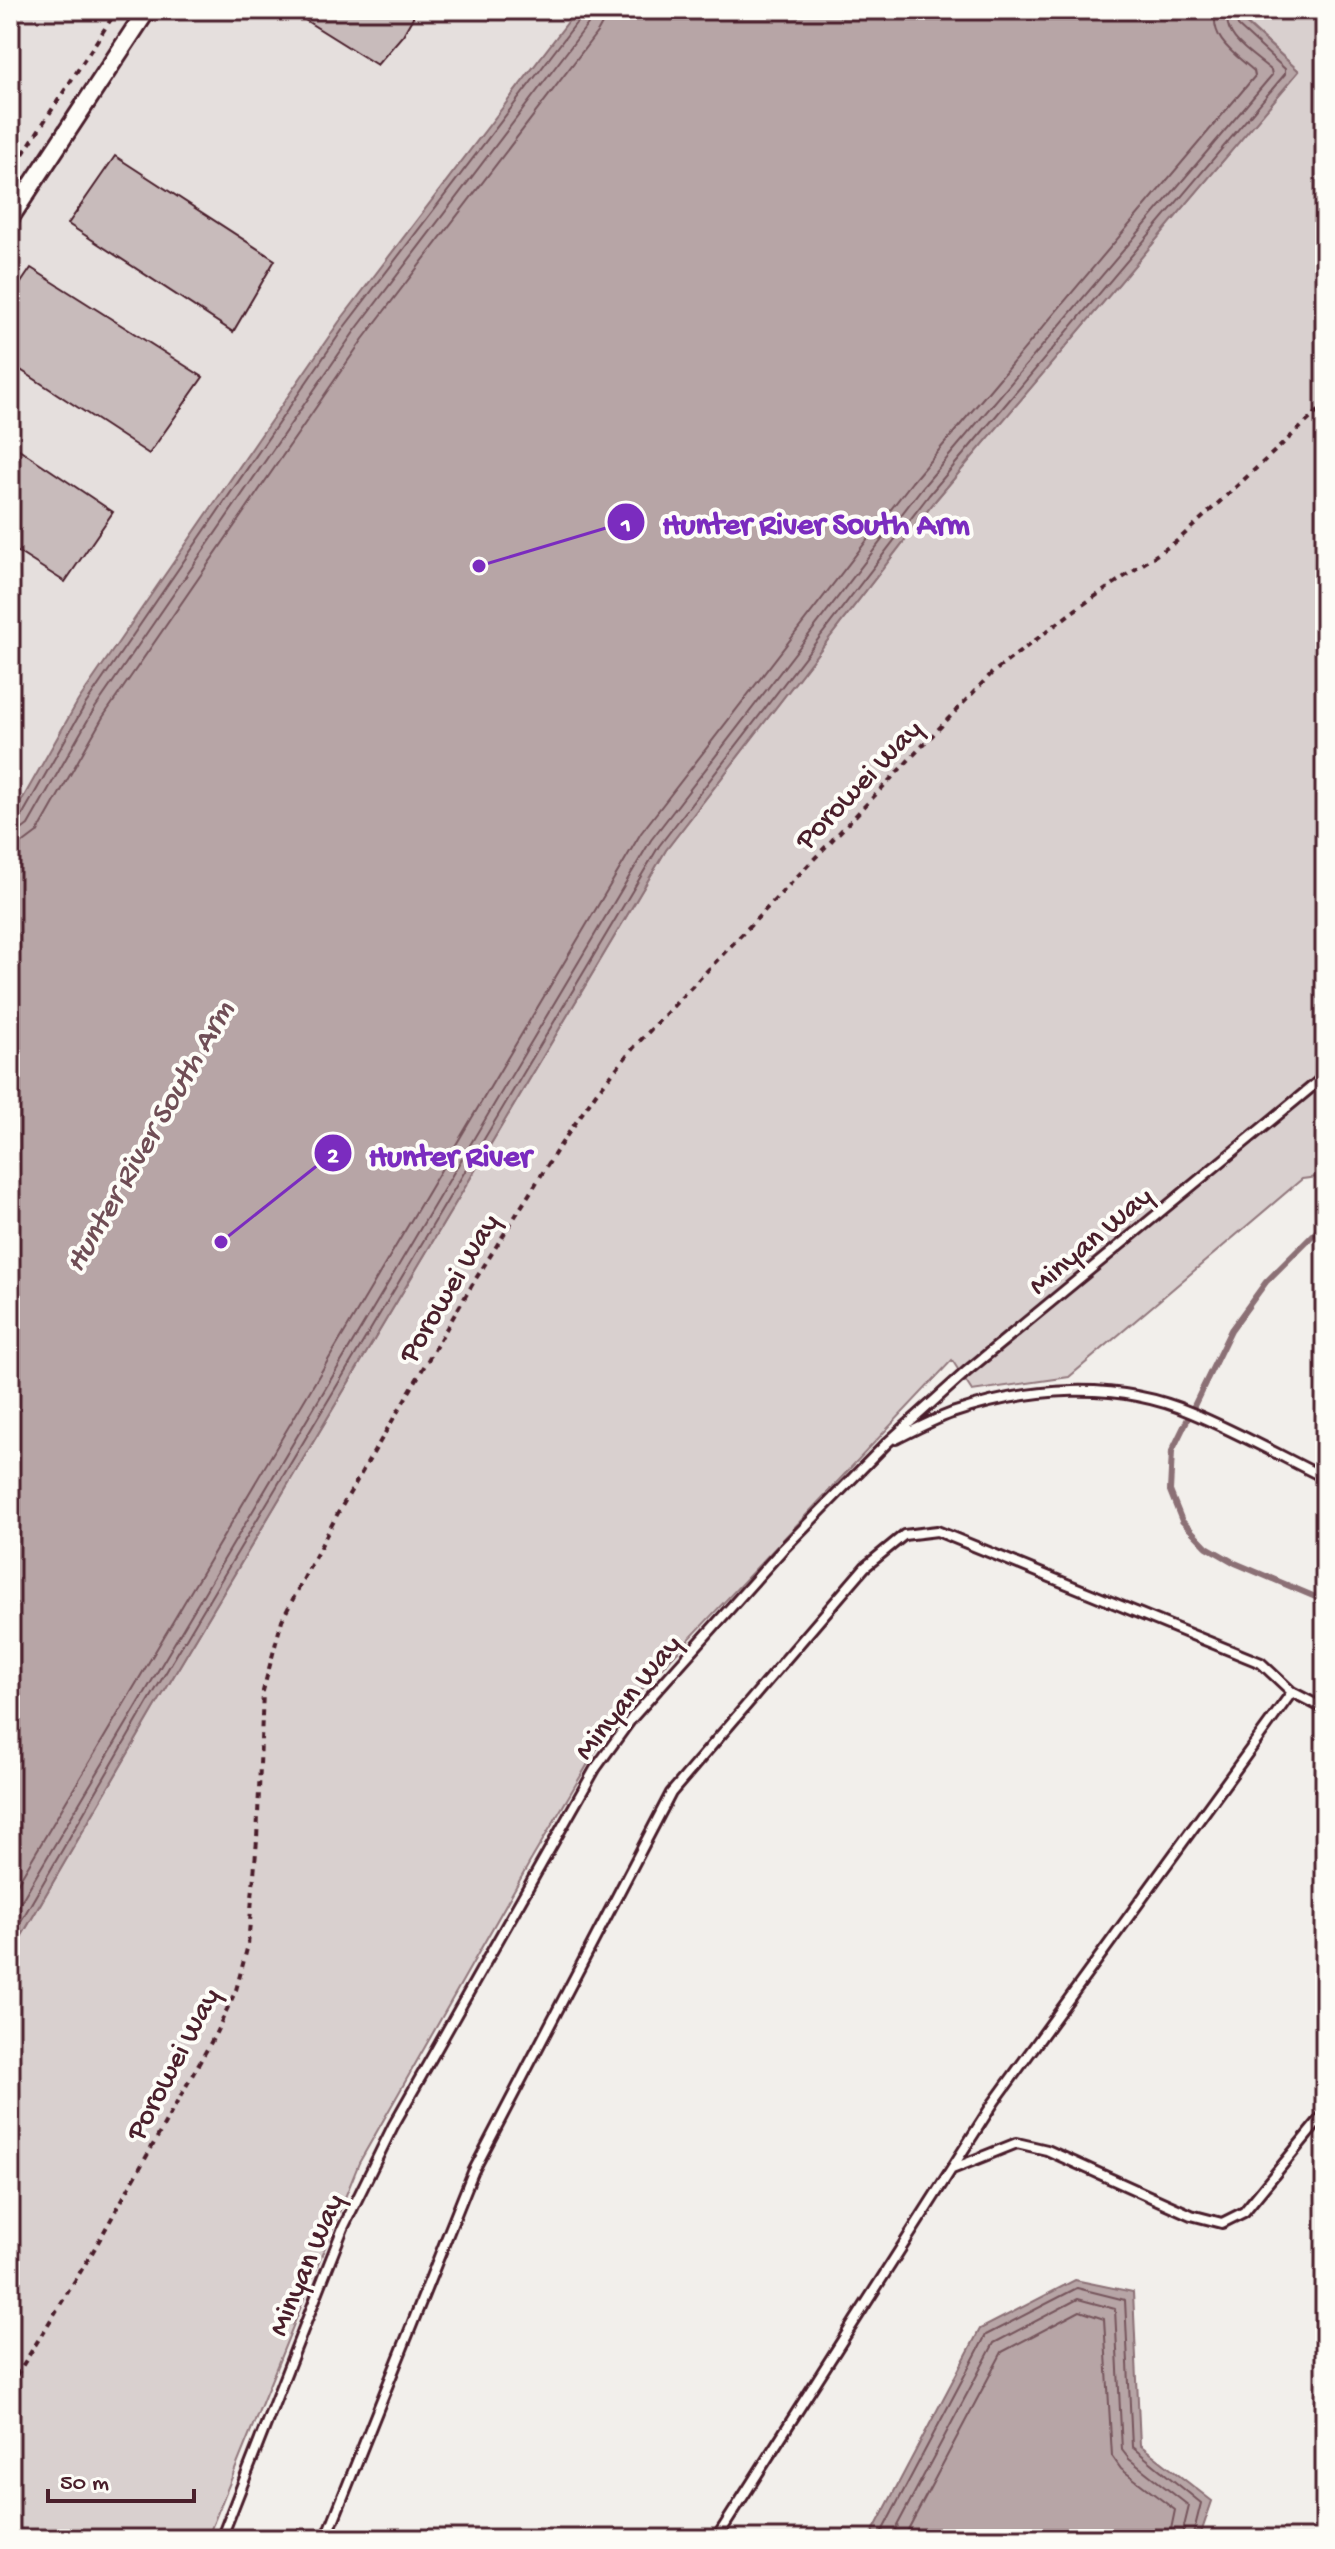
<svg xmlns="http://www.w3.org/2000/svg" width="1335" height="2549" viewBox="0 0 1335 2549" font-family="'Gochi Hand',sans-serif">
<rect width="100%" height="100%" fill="#f2efeb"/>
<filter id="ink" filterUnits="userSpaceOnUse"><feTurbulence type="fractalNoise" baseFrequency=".0125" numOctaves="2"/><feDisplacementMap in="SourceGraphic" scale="16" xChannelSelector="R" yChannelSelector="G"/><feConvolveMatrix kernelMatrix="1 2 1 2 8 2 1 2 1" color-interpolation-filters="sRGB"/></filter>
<g filter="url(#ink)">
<path fill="#e5dfdd" d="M10,10H577L339,322L78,701L14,814L10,812Z"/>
<path fill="#d9d0cf" stroke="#92787d" stroke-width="2" d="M1249,10H1325V1176L1302,1179L1069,1377L972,1391L952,1360L615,1718L530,1862L359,2163L207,2539H10V1956L154,1709L666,850L935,501L1299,71L1244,21Z"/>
<path fill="#b7a5a6" stroke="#8b6f75" stroke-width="2" d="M577,10H1249L1244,22L1299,71L935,501L666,850L154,1709L10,1956V821L78,701L339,322Z
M1075,2280L1133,2292L1140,2445L1212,2501L1199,2539H869L980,2329Z"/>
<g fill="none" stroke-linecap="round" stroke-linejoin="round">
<path stroke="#76555c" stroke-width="2" d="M10,823L20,819L85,705L345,326L580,18L582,10
M10,833L20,831L28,825L93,711L354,332L588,24L592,10
M10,845L25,842L37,833L103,717L363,339L598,31L603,22L604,10
M10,1896L641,833L912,482L1255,76L1254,71C1235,54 1209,39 1216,10
M10,1920L651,840L921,489L1272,75L1271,70C1254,55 1219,36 1229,10
M10,1940L147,1704L659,846L929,495L1285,74V69L1238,26L1236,20L1240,10
M878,2539L986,2335L1077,2288L1125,2300L1132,2447L1201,2503L1192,2539
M890,2539L994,2343L1078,2299L1115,2309L1122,2450L1129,2459L1189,2506L1181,2539
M903,2539L1002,2352L1080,2311L1104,2319L1112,2456L1121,2469L1175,2510L1169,2539"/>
<path stroke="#8b6f75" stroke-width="6" d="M1325,1223L1266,1282L1231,1330L1172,1451L1170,1491L1182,1521L1207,1547L1235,1563L1325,1601"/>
</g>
<path fill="#c8bbbb" stroke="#4a1f2b" stroke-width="2" d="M289,10H417L403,35L377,65Z
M115,156L275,260L233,332L68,224Z
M31,268L203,377L149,454L10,363V299Z
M10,443L113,512L65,582L10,547Z"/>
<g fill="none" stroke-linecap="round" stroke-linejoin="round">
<g stroke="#4a1f2b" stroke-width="14">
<path id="service" d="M896,1439C914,1430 933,1420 952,1413C1029,1387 1116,1380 1192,1413C1237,1432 1281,1456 1325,1478
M952,2169L1017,2143L1047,2150L1191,2215L1222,2223L1244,2212L1325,2113
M221,2539L343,2228L393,2126L595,1769L632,1718L783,1549L887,1443L967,1371L1325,1076
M326,2539L473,2172L671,1793L865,1567L904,1535L937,1531L1261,1663L1292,1692L1325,1709
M716,2539L994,2102L1292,1692"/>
</g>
<g stroke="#4a1f2b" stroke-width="22">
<path id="minor" d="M10,218L147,10"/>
</g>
<path stroke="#4a1f2b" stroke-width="4" stroke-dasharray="6 6" stroke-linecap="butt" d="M10,174L117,10
M10,2386L92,2253L215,2035L236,1990L248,1945L257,1840L263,1691L282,1620L338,1513L475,1280L559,1147L596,1093L636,1045L992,673L1075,610L1177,541L1325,405"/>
<use href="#service" stroke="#fdfcf7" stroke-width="8"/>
<use href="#minor" stroke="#fdfcf7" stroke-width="16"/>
</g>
</g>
<g text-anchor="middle" stroke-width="8" stroke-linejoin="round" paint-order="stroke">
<g font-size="30" fill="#4a1f2b" stroke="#fdfcf7">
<text transform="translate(857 783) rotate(-46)" y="10">Porowei Way</text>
<text transform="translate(1089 1239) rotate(-40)" y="10">Minyan Way</text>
<text transform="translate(447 1287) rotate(-59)" y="10">Porowei Way</text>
<text transform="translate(626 1696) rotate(-51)" y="10">Minyan Way</text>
<text transform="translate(171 2063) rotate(-62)" y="10">Porowei Way</text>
<text transform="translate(304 2264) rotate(-67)" y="10">Minyan Way</text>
</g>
<g font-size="32" font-style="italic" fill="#704e56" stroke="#fdfcf7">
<text transform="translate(147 1135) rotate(-60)" y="11">Hunter River South Arm</text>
</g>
</g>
<path fill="none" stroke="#7b2cbf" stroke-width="3" d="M479 566L626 522M221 1242L333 1153"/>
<g fill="#7b2cbf" stroke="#fdfcf7" stroke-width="3">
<circle cx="479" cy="566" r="8"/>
<circle cx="221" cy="1242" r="8"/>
<circle cx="626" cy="522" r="20"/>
<circle cx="333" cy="1153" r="20"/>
</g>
<g font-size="24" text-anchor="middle" font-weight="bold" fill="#fff">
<text x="626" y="531">1</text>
<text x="333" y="1162">2</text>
</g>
<g font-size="32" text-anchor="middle" font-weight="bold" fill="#7b2cbf" stroke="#fdfcf7" stroke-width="8" stroke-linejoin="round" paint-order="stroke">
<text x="816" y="533">Hunter River South Arm</text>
<text x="450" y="1165">Hunter River</text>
</g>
<rect width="1335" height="2549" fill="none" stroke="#fdfcf7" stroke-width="40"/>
<rect x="20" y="20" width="1295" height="2509" fill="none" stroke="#4a1f2b" stroke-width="3" filter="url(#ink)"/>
<path d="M48 2489v12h146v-12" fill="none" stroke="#4a1f2b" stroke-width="4"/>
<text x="60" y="2489" font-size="24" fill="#4a1f2b" stroke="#fdfcf7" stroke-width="6" paint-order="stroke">50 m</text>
</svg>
